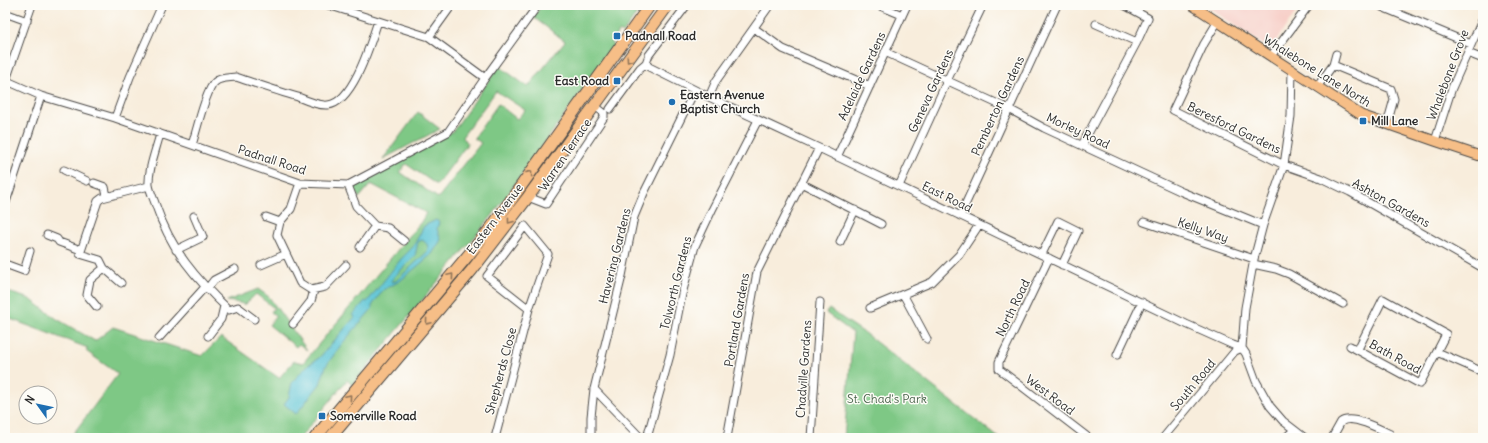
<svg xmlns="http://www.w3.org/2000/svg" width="1488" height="443" viewBox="0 0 1488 443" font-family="Delius,sans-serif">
<rect width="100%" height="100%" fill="#fdfcf7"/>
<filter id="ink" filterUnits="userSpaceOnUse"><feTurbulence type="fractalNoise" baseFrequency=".025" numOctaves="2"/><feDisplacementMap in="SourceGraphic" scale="8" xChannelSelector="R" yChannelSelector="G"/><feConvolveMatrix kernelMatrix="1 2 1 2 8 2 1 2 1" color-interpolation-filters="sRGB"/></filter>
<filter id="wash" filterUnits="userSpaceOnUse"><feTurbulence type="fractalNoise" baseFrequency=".012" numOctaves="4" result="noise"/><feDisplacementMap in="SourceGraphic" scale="16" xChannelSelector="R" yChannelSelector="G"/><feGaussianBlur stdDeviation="0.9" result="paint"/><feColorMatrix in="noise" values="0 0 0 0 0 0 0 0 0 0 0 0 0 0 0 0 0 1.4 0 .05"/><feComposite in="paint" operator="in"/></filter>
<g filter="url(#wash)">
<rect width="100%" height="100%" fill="#f8eddc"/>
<path fill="#f7d0c9" d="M1205,5H1301L1270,49Z"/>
<path fill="#7ec885" stroke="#547a58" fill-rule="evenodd" d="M542,5H643L623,33L619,31L611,43L614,46L492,216L352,385L347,380L300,438H70L118,374L86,351L88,348L5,317V291L30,299L57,319L95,341L113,327L202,356L221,337L279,378L294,361L303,363L421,222L426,213L371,184L359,198L353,188L453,131L499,66L528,87L565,41L533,17ZM496,91L525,110L517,119L498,104L474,138L481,143L438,198L400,172L406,164L437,185L468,143L462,137Z
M418,112L440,129L383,159Z
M258,289L269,297L307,350L299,344L296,347L269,325L276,316L271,312L274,308L256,294L245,305L240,303L227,301Z
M829,309L863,332L999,438H844L853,333L826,313Z"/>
<path fill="#59c3d4" stroke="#427780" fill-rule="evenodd" d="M436,220L439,222L437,229L441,240L432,254L400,281L383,290L372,306V309L341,345L326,366L320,384L296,414L284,404L289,397L292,382L308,365L319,358L355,317L353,315L365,301L367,302L401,259L413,247L424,226ZM422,240C427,243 429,246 427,252L396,281L392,282L391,281L394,277L415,256L418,242Z"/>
</g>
<g filter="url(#ink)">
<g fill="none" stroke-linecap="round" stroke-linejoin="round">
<g stroke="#4a4846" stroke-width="9">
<path id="minor" d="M328,5L429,37L485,78
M878,5L902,15
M1382,7L1471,44
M5,13L27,21
M1218,21L1204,44L1173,110L1284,165L1321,178L1350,192L1483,268
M1096,24L1137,42
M754,28L783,49L870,86
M429,37L452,5
M885,52L1009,109L1044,128L1182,192L1263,225
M1468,53L1483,59
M1271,56L1309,5
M646,63L649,67L709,97L819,148L1186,324L1233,345L1242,348
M646,63L649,55L687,5
M1333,65L1391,89L1394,99L1387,124
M1292,69L1291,116L1284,165L1263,225L1254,259L1245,308L1242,348L1246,354L1256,381L1270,406L1283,421L1305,438
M5,80L41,96L115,118L300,183L348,185L448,132L485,78L538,5
M6,80L32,5
M1317,87L1333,65L1336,54
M709,97L716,81L770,5
M610,109L640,68L646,63
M115,118L130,77L162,5
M160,134C156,150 148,169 149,185C150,192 154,199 156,206C171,250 196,279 229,310L238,307L254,319
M1435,141L1452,88L1483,18
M192,145C196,133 206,89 215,82C220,77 230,78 236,77C257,84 277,91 298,97C305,100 320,106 328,105C353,103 371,42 378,21
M1082,145L1137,42L1148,18L1124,5
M837,157L907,5
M64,170L87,181
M5,181L12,184L41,96
M94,183L105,187L107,196
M300,183L291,209L280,222L277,235L300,283L311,290L325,287L346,265
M801,183L881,224
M348,185L356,206L375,226L388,228L404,241
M899,186L958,57L983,5
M528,197L546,204L604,117V113L595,106
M5,205L12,184
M960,216L1057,5
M266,217L280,222
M1144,222L1254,259
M47,235L57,239L59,242L81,250
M840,242L855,210
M360,247L375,226
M176,250L203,237L194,216
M1042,254L1058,221L1078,231L1062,265
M1049,258L999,362V369L1089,438
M5,264L24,271L30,251
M1253,264L1276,269L1289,274L1343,304
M261,265L286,254
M121,283L104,268L100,260L80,254L98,201L102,198L149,186
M207,289L214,280L235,269
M903,294L927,339
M97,307L87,295L90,280L104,268
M870,308L932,282L959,255L979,225
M293,324L311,301L314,290
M208,336L221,319L224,306
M159,338L205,287
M1350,346L1420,384L1446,334L1383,299L1358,349
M1437,352L1483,372
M1117,355L1142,302
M594,389L641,438
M495,438L529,309L548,254L525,226L487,276L529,309
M591,438V417L594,389L622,276L634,217L644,193L695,90
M647,438L670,355L682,294L695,246L712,210L758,120
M727,438L757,272L819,148
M811,438L820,302
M1163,438L1235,351L1242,348
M1285,438L1294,430
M1332,438L1341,422C1351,414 1380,429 1390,434"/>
</g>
<g stroke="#4a4846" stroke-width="11">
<path id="major" d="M1192,5L1361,115L1435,141L1483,157"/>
</g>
<g stroke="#4a4846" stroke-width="13">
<path id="highway" d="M315,438L491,228L650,5
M330,438L472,270L528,197L668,5"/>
</g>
<use href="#minor" stroke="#fff" stroke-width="7"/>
<use href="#major" stroke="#f6be87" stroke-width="9"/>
<use href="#highway" stroke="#f6be87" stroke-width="11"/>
</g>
<defs><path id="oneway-chevron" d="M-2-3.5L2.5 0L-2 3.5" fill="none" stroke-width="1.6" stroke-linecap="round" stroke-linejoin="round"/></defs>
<g stroke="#907459">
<use href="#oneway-chevron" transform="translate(629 60) rotate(125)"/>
<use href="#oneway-chevron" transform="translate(530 173) rotate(-54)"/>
<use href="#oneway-chevron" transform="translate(510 221) rotate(127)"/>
<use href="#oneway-chevron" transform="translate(451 276) rotate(-50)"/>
<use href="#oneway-chevron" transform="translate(428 322) rotate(130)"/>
<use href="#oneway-chevron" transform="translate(349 397) rotate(-50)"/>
</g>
</g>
<g fill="#1f6fb2" stroke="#fdfcf7" stroke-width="1.5">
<rect x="613" y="32" width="8" height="8" rx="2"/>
<rect x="613" y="77" width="8" height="8" rx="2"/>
<circle cx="672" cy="102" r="4"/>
<rect x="1359" y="117" width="8" height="8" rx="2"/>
<rect x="318" y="412" width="8" height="8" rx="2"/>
</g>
<g text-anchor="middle" stroke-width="3" stroke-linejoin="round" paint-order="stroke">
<g font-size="12" font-weight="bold" fill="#2b2b2b" stroke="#fdfcf7" text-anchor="start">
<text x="625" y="40">Padnall Road</text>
<text x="609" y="85" text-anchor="end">East Road</text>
<text x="680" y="99">Eastern Avenue<tspan x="680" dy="14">Baptist Church</tspan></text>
<text x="1371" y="125">Mill Lane</text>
<text x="330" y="420">Somerville Road</text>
</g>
<g font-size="12" fill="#2b2b2b" stroke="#fdfcf7">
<text transform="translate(1317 71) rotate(32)" y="4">Whalebone Lane North</text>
<text transform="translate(1448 75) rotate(-69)" y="4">Whalebone Grove</text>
<text transform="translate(862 76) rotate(-65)" y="4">Adelaide Gardens</text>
<text transform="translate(931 91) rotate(-65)" y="4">Geneva Gardens</text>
<text transform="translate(998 106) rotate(-65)" y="4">Pemberton Gardens</text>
<text transform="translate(1234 128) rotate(26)" y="4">Beresford Gardens</text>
<text transform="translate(1078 131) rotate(25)" y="4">Morley Road</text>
<text transform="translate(565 155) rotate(-56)" y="4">Warren Terrace</text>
<text transform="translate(272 160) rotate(18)" y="4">Padnall Road</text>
<text transform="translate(947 197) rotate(26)" y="4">East Road</text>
<text transform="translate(1391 203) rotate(29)" y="4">Ashton Gardens</text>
<text transform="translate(495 219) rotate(-53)" y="4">Eastern Avenue</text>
<text transform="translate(1203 230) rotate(19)" y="4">Kelly Way</text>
<text transform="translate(615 256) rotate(-76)" y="4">Havering Gardens</text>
<text transform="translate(676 283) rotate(-76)" y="4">Tolworth Gardens</text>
<text transform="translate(1013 308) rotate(-64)" y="4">North Road</text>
<text transform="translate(737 320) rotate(-80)" y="4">Portland Gardens</text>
<text transform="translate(1395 357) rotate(29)" y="4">Bath Road</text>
<text transform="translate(804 369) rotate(-86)" y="4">Chadville Gardens</text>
<text transform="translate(501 371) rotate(-75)" y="4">Shepherds Close</text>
<text transform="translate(1193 385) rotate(-50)" y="4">South Road</text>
<text transform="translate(1050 395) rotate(37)" y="4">West Road</text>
</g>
<g font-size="12" fill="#48624a" stroke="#fdfcf7">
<text x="887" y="403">St. Chad's Park</text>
</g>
</g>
<rect width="1488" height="443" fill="none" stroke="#fdfcf7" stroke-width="20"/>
<g transform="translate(38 405) rotate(303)"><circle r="19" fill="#fdfcf7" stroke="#a9a8a5"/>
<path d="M0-3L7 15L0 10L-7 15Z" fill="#1f6fb2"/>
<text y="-6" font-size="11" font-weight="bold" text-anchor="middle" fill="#2b2b2b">N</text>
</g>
</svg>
